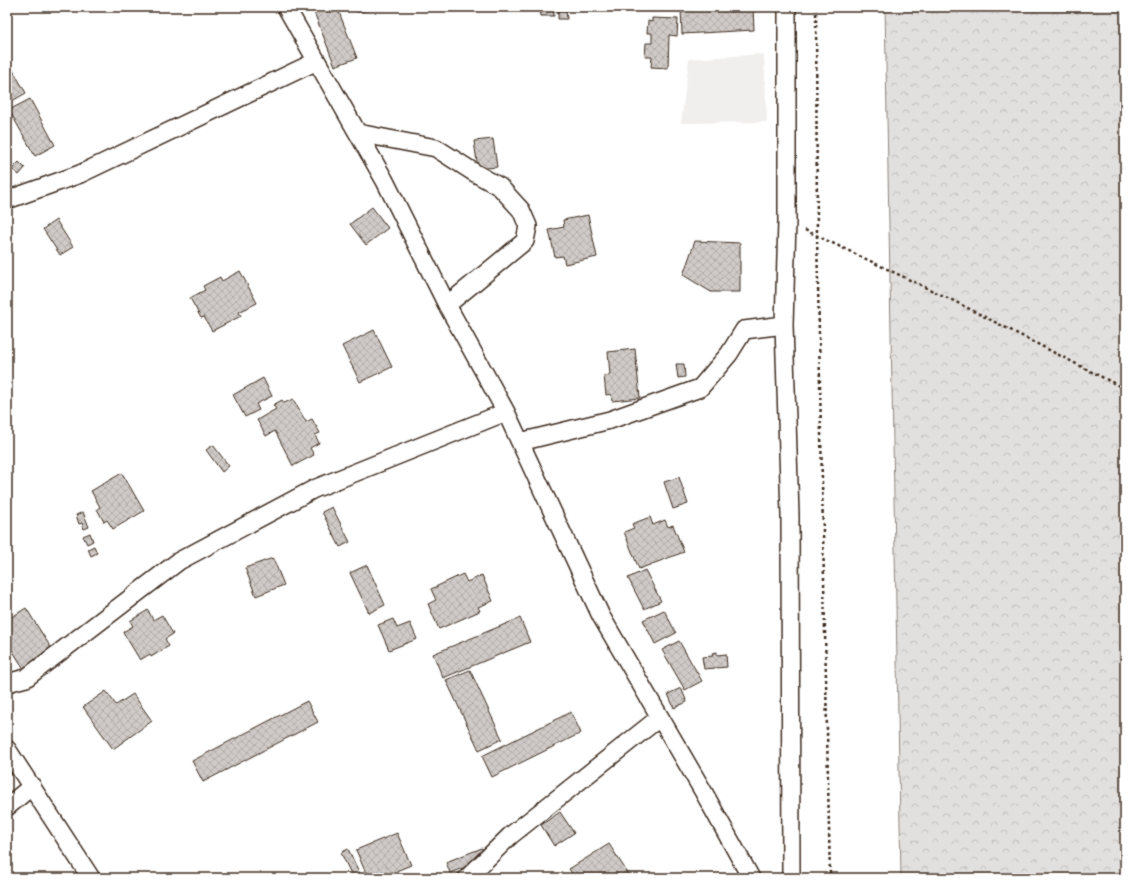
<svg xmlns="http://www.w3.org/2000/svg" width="1132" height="885" viewBox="0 0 1132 885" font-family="'Playpen Sans',sans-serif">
<defs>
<pattern id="forest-crowns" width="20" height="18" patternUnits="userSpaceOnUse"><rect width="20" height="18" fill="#e2e0de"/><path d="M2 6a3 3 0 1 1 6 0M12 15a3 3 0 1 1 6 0" fill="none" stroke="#c3c0be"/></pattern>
<pattern id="building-cross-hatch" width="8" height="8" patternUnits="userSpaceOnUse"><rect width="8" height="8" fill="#cfcac7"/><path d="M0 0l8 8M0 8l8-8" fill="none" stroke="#b3aeaa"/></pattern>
</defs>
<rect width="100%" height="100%" fill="#fff"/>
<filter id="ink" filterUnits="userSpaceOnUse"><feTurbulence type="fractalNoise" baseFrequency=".025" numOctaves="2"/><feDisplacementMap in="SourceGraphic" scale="8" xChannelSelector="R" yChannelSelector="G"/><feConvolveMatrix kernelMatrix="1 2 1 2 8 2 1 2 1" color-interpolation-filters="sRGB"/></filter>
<g filter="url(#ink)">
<path fill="#f1efee" d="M764,54L767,122L681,123L689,59Z"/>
<path fill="url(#forest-crowns)" stroke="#8e857e" d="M885,7H1125V878H901Z"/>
<path fill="url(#building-cross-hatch)" stroke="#3b2a1e" d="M312,7H337L357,58L335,66Z
M356,7H385L357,12Z
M753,7L754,30L682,34L681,8Z
M553,8L554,16H541L540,9Z
M566,10L567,19H558V11Z
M652,18L678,19L677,36L669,35L668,68L651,67L652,57H645L646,43H652V33H647L648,21L652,22Z
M7,60L26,93L7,104Z
M30,99L55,145L35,156L9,110Z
M493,139L497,167L478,169L474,141Z
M19,162L25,168L19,175L12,169Z
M372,207L388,228L366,245L350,224Z
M588,215L597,257L565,264L563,256L555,257L549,230L564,227L563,220Z
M56,220L73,247L60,255L43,229Z
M695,241L740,243V292H711L683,275Z
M240,271L257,303L239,312L241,316L212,331L204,317L201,318L190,298L205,290L203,286L220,277L222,281Z
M374,330L392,367L360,382L342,346Z
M635,349L640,398L612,401L611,394L606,395L604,376L610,375L608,352Z
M676,364H684L685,377L678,378Z
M263,378L272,396L256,404L259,410L245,417L233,395Z
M293,399L306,422L312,419L320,433L315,435L319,443L310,448L314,455L293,466L275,431L266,436L257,420L276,409L273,405L282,400L284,403Z
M213,445L229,466L222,472L206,450Z
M122,473L144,511L113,529L107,520L104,522L97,509L100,507L91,491Z
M679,477L688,504L673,509L664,482Z
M332,507L350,542L340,547L322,512Z
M83,512L89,527L84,529L82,523L79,524L76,515Z
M650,517L653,525L665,520L668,527L673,525L684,552L639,569L624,532L634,528L632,524Z
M90,533L93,541L87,544L83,536Z
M94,546L97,553L91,556L88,549Z
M273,558L284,585L256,596L245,568Z
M367,565L385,605L369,613L350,573Z
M645,570L661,601L644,609L628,578Z
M463,574L467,582L482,575L493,601L478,607L480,611L439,629L428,604L436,600L431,589Z
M26,608L53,651L24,669L7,642V620Z
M148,610L153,620L162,615L173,634L165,639L169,646L151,657L150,654L140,660L123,632L133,626L130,621Z
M664,610L676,633L655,644L643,620Z
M520,618L530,642L443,678L433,654Z
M393,619L397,628L410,623L417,639L389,650L378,625Z
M679,641L702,681L685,690L662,650Z
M717,652V655L726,654L727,667L704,669L702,657L713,656L712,653Z
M470,670L502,739L479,750L446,680Z
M681,688L687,702L674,708L668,694Z
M106,691L116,705L133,694L152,721L113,749L83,707Z
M307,701L318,722L203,782L192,761Z
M571,712L581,733L492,777L482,756Z
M560,812L574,833L554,846L541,825Z
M397,833L411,865L379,878H368L356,850Z
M609,844L631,878H575L569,869Z
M482,848L486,859L450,873L446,862Z
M348,849L362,878H353L341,853Z"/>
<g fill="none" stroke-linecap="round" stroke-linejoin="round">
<g stroke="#3b2a1e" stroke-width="20">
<path id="minor" d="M286,7L385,181L447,305L506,412L601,616L703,791L751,878
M787,7V221L784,325L790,515L791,878
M358,133L436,148L475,173L500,187L521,210L528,226L525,241L447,305
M7,200L80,174L317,61
M520,442L610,420L700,388L729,354L744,330L784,325
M7,683L26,678L179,561L314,489L506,412
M7,749L91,878
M7,807L32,786
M467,878L510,836L659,718"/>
</g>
<path stroke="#3b2a1e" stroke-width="2.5" stroke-dasharray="3 3" stroke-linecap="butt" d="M816,7L817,235L830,878
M805,230L952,300L1125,389"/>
<use href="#minor" stroke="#fff" stroke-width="17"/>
</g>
</g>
<rect width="1132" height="885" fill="none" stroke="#fff" stroke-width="24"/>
<rect x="12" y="12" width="1108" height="861" fill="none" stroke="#3b2a1e" stroke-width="1.5" filter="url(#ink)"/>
</svg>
